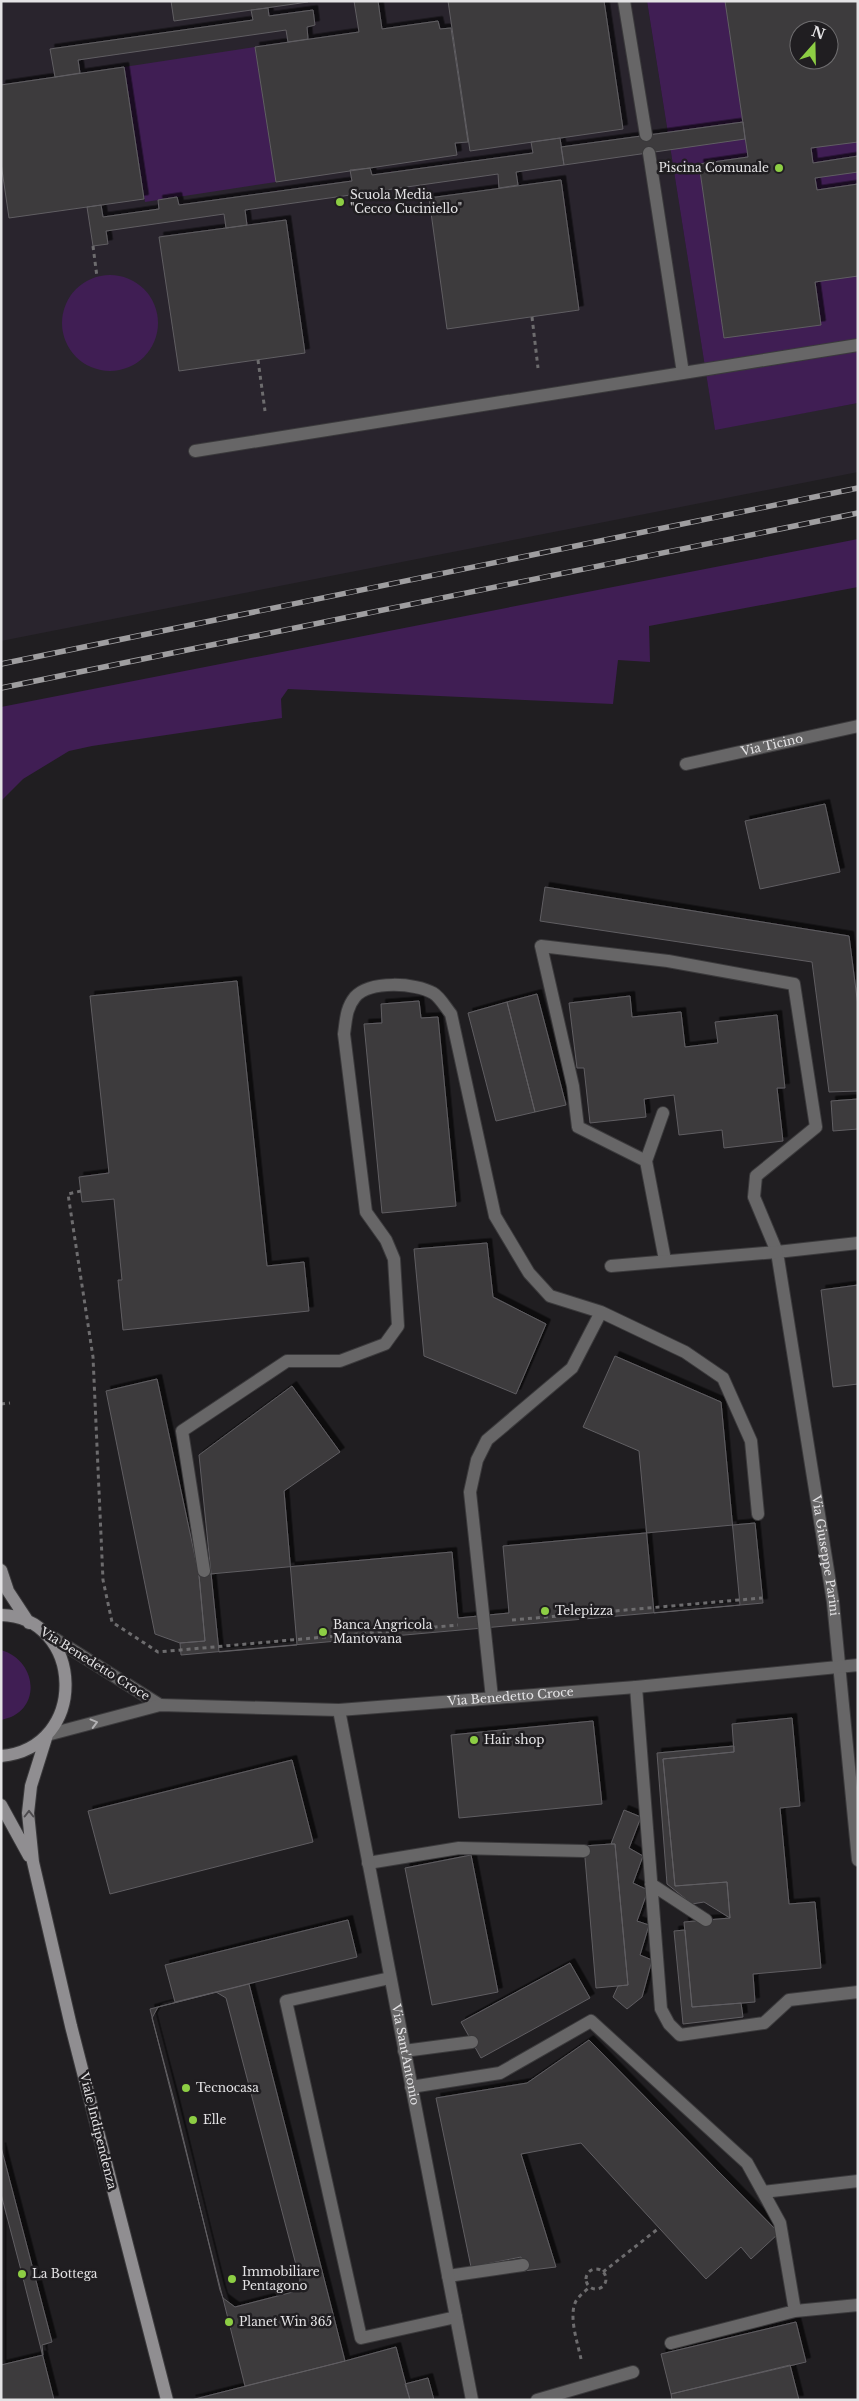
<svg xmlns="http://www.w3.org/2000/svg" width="859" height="2401" viewBox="0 0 859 2401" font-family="'Libre Baskerville',serif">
<defs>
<filter id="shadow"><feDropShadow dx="4.5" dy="-4.5" stdDeviation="0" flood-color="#0009"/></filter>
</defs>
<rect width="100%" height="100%" fill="#201e21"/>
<path fill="#29242d" d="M1,1H647L715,429L858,403V472L1,641Z"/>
<path fill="#401e54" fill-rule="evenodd" d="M647,1H858V403L715,430ZM799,30H829V60H799Z
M255,47L276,182L145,202L124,67Z
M62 323a48 48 0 1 1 96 0a48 48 0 1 1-96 0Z
M858,539V587L649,626L650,662L618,660L613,704L288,689L281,699L282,718L92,746L69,751L23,779L1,801V707Z
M1,1650C39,1661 42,1713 1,1720Z"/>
<path fill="#3c3a3d" stroke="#605e62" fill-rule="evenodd" filter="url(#shadow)" d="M171,1H308V2L174,21Z
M354,1H378L382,29L438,21L440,29L451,28L468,142L455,143L457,155L276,182L255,47L359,32Z
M448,1H604L623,129L470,151Z
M725,1H858V142L811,148L813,163L858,156V172L815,178L817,190L858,184V276L815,282L821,325L724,338L699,164L748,157ZM799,30H829V60H799Z
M268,8L269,16L313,10L315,25L307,27L308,39L288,42L286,30L78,60L80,73L55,77L50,49L253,20L251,10Z
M124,67L144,199L9,218L1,163V85Z
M743,122L745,139L564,165L561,147Z
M560,138L564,165L516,172L518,185L499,188L498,174L245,210L247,225L226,228L224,214L106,231L108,244L93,246L87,207L101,205L103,217L159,209L158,200L177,197L179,205L352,181L350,170L370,168L372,175L533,153L531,142Z
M561,180L579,310L447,329L429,198Z
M286,220L305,353L179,371L159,237Z
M825,804L840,872L760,889L745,821Z
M545,887L849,936L858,1006V1091L829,1092L812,962L540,921Z
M237,981L267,1266L304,1262L309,1311L123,1330L118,1280H122L114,1199L82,1202L79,1177L109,1173L90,996Z
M537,994L566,1105L535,1112L507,1002Z
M630,996L632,1017L681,1012L685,1047L718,1043L715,1022L777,1015L785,1088H777L783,1141L724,1148L722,1130L679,1135L674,1095L644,1099L646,1117L590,1123L584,1068H577L569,1003Z
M419,1001L421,1018L438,1017L456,1206L382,1213L364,1024L382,1023L381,1004Z
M507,1002L535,1112L496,1121L468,1013Z
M858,1099V1129L833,1131L831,1101Z
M487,1243L493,1297L546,1324L516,1394L424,1356L414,1249Z
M858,1285V1384L833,1387L821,1290Z
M615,1356L721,1402L740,1605L654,1613L639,1451L583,1427Z
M157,1379L199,1575L205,1641L180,1643L155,1634L106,1391Z
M292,1386L340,1452L284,1491L297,1645L219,1652L199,1455Z
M755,1523L763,1603L181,1655L180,1643L205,1641L199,1575L452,1552L458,1618L509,1613L503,1546Z
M792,1718L800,1806L780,1808L789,1904L815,1902L821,1968L753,1974L755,2002L692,2007L684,1922L730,1918L727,1882L675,1886L663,1759L734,1752L732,1724Z
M593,1721L602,1804L459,1818L451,1735Z
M734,1746V1752L663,1759L675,1886L727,1882L730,1918L704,1902L692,1904L667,1884L657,1753Z
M292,1760L313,1842L110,1894L88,1811Z
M624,1810L641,1817L629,1848L643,1856L633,1883L648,1890L637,1921L649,1925L640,1955L652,1960L642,1997L627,2009L613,1997L618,1986L628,1985L615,1844H611Z
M611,1844H615L628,1985L596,1988L584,1846Z
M471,1855L498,1992L432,2005L405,1868Z
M348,1920L357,1957L175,2002L165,1965Z
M685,1930L692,2007L741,2003L743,2017L683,2024L674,1931Z
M570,1963L590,1998L481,2058L461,2022Z
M249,1984L345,2361L245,2386L150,2009Z
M216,1992L226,1998L300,2280L293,2292L235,2307L223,2298L220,2290L174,2100L152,2018L158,2007Z
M589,2040L779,2233L751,2259L741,2247L706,2279L581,2143L521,2154L556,2267L523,2271L521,2257L471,2267L436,2098L527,2083Z
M1,2147L52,2342L42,2345L43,2355L1,2365Z
M1,2194L22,2274L54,2400H1Z
M796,2322L806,2362L671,2394L661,2354Z
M396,2347L410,2400H191L345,2361Z
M790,2365L799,2400H672L671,2394Z
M428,2378L434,2400H410L405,2384Z"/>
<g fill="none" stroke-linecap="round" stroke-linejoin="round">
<g stroke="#3b3a3c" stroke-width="14">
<path id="service" d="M624,1L646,135
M649,153L683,373L858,345
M195,451L683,373
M646,1161L663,1113
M665,1260L646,1161L578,1127L573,1086L541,946L668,961L794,984L816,1127L756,1176L754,1197L777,1252
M601,1312L685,1352L723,1378L751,1441L758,1514
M204,1571L182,1431L287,1361H340L385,1344L398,1326L394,1259L386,1240L366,1212L344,1034C346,1020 346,1008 355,997C370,980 416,983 433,993C440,997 446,1008 451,1014L495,1216L529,1273L550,1296L601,1312L572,1368L487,1440L477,1460L470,1492L492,1698
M636,1687L661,2009L669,2024L680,2035L764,2023L789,2000L858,1992
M368,1863L459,1848L584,1851
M651,1884L706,1920
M390,1978L286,2001L361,2338L456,2317
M404,2051L472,2042
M411,2087L500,2073L591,2021L747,2163L780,2223L795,2311L671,2343
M763,2192L858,2181
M448,2276L523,2265
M795,2311L858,2305
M537,2400L633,2372"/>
</g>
<g stroke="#3b3a3c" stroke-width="14">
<g id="minor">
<path id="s1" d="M686,764L858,726"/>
<path id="s2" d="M858,1243L777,1252L833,1602L858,1860"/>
<path d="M611,1266L777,1252"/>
<path d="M44,1632L160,1705"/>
<path id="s3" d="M339,1710L472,2400"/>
<path id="s4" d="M47,1735L160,1705L339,1710L636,1687L858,1665"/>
</g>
</g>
<g stroke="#3b3a3c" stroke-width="14">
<path id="secondary" d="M1,1570L8,1591L29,1623
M1,1615C84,1617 90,1748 1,1756
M47,1735L31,1786L28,1813L33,1862L71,2026L167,2400
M1,1805L29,1856"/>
</g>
<path stroke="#6d6c6e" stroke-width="3" stroke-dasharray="4 4" stroke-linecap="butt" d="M93,246L97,277
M532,317L538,368
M258,360L265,411
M81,1191L68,1194L93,1357L103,1580L112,1622L158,1652L458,1625
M1,1404L10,1403
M512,1620L762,1598
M586 2279a10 10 0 1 1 20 0a10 10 0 1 1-20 0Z
M603,2272L659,2228
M581,2359C578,2344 568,2316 576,2301C579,2296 585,2291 590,2287"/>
<use href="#service" stroke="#676667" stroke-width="12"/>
<use href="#minor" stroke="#676667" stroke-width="12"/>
<use href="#secondary" stroke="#908e91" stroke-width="12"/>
<g stroke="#9f9ea0" stroke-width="5.5">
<path id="rail" d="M1,664L858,488
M1,688L858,513"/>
</g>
<use href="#rail" stroke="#201e21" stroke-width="4" stroke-dasharray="11" stroke-linecap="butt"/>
</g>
<defs><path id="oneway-chevron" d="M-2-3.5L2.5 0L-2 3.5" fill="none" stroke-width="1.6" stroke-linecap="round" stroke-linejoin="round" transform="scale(1.25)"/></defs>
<use stroke="#b2b1b3" href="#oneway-chevron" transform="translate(94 1723) rotate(-15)"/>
<use stroke="#4d4b4e" href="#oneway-chevron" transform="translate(29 1814) rotate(-90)"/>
<g fill="#8dce44" stroke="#201e21" stroke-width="2">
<circle cx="779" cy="168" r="5"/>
<circle cx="340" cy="202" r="5"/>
<circle cx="545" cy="1611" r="5"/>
<circle cx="323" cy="1632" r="5"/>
<circle cx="474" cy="1740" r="5"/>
<circle cx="186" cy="2088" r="5"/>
<circle cx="193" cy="2120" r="5"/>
<circle cx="22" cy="2274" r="5"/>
<circle cx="232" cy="2279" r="5"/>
<circle cx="229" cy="2322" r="5"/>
</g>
<g text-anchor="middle" stroke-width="5" stroke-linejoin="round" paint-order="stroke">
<g font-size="12" fill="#e4e3e5" stroke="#201e21" text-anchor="start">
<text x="769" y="172" text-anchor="end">Piscina Comunale</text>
<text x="350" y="199">Scuola Media<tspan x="350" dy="14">"Cecco Cuciniello"</tspan></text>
<text x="555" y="1615">Telepizza</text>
<text x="333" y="1629">Banca Angricola<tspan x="333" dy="14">Mantovana</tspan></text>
<text x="484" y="1744">Hair shop</text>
<text x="196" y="2092">Tecnocasa</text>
<text x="203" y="2124">Elle</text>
<text x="242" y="2276">Immobiliare<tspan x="242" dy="14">Pentagono</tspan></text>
<text x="32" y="2278">La Bottega</text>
<text x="239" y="2326">Planet Win 365</text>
</g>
<g font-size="12" fill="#e4e3e5" stroke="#201e21">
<text dy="4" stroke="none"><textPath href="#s1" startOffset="88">Via Ticino</textPath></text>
<text dy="4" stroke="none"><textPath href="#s2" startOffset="389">Via Giuseppe Parini</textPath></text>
<text transform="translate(95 1664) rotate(32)" y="4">Via Benedetto Croce</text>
<text dy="4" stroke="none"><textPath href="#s4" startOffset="468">Via Benedetto Croce</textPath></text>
<text dy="4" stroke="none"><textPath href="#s3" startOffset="351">Via Sant'Antonio</textPath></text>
<text transform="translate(98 2131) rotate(76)" y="4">Viale Indipendenza</text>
</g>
</g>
<rect width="859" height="2401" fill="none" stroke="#e4e3e5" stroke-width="5"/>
<g transform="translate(814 45) rotate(20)"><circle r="24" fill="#201e21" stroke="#6e6d6f"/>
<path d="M0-4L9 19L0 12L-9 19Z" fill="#8dce44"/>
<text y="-8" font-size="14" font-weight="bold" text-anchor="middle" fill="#e4e3e5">N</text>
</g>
</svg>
